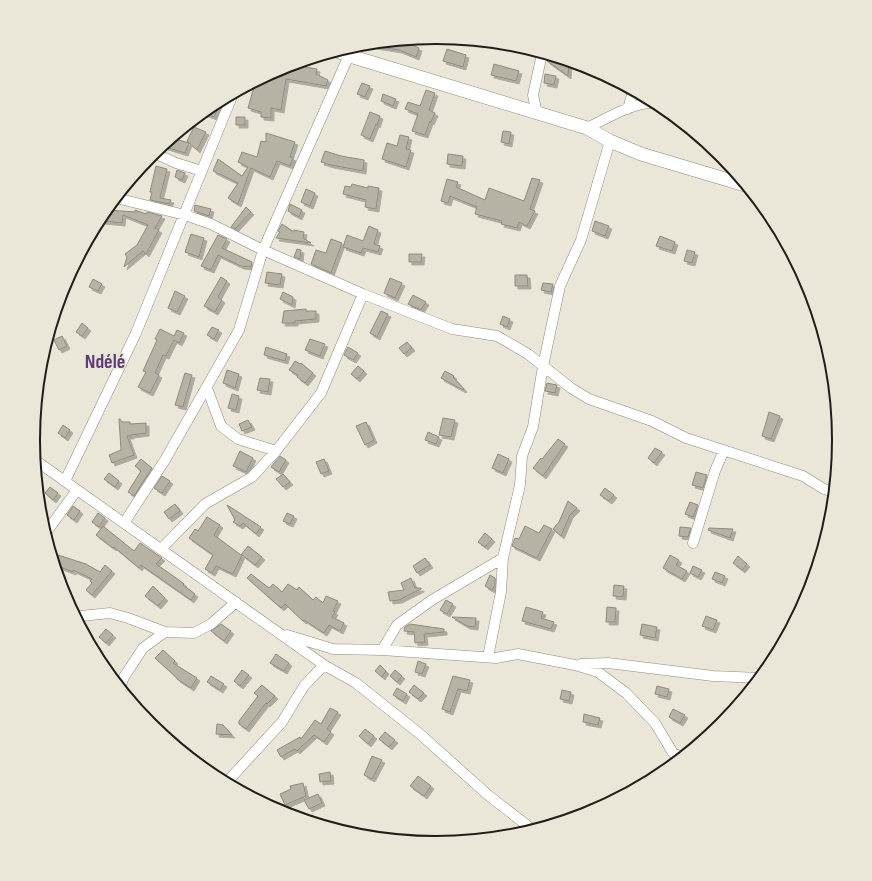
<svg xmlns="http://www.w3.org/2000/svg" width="872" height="881" viewBox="0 0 872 881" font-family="'Sofia Sans Condensed',sans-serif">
<defs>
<filter id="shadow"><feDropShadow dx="3" dy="3" stdDeviation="0" flood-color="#0004"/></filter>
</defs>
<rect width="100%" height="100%" fill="#ebe7d8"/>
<path fill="#b6b2a4" stroke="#8e8a7d" filter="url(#shadow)" d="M403,41L419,48L416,57L399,50L374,46V44Z
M447,49L466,55L463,67L443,61Z
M548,55L569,62L568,76L547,61Z
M494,64L519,71L516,81L491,75Z
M293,65L317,69L316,74L328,80L326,86L286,79L281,110L271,108V118L261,117V112L248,108L255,83L282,68Z
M545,74L556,76L554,85L544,83Z
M362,83L370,86L365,97L357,94Z
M426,90L435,93L429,110L435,113L431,122L430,121L425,135L412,131L418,114L405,109L408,102L420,106Z
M383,94L396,99L393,106L381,101Z
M222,100L214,117L203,113L212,105Z
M370,112L380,116L377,125L376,124L370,139L361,135Z
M236,117H245V125H236Z
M194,127L206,132L197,150L187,141Z
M503,131L511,132L509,144L501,142Z
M266,133L295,142L290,157L293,158L290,166L277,161L270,177L251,168L238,204L228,198L238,183L213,171L218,159L242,176L248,167L238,162L242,152L257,157L261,141L266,142Z
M400,135L409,137L406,149L411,150L406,167L382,159L387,143L397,146Z
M172,138L189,143L185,153L162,146Z
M325,151L341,156L364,160L363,171L331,165L321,162Z
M448,154L463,156L462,166L447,164Z
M156,166L167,169L160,198L171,200L169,204L150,200L152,192H150Z
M177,170L185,173L182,180L175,177Z
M532,178L540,180L530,209L535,211L527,226L519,222L517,228L501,224L502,221L475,214L477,207L450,196L448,203L441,201L447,179L458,182L456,187L485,200L489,188L524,201Z
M352,184L368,188V186L379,188L376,209L365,207L366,200L343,194L345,186L351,187Z
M306,189L315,193L310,206L301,202Z
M290,204L302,210L299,217L288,211Z
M195,205L211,209L209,216L194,211Z
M246,207L251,212L235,229L231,227Z
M107,210L135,212V210L146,214L147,212L162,216L155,228L159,230L146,254L143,251L124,267L127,257L125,254L137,245L148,225L123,215L122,223L102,221L103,214Z
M595,221L609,226L605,236L592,231Z
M282,224L294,232V230L304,232L303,238L311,243L276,238L280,232L278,231Z
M369,226L378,230L374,244L380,246L378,252L363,248L361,253L343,247L347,235L363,241Z
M191,234L204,238L199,257L185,252Z
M218,235L227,239L222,248L252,262L251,267L241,266L218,255L211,270L201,266Z
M660,236L675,242L672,251L656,246Z
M331,239L342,243L331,273L311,264L316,250L326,253Z
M297,249L301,250L300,259L294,257Z
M687,250L695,252L692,263L684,261Z
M409,254H422L421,262H409Z
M267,272L282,274L280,285L265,283Z
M515,275H527L528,286H515Z
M221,277L227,281L218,297L222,300L215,312L204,306Z
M390,278L402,283L395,298L384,293Z
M93,279L102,284L98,291L89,287Z
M543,283L553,284L551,292L541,290Z
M175,291L185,296L177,312L168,308Z
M283,292L293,297L292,305L280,299Z
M413,295L426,302L421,310L408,304Z
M306,309V311H316V319L295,321V323H282L284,311Z
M381,311L388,314L377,337L370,333Z
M503,316L510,319L507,327L500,324Z
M82,323L88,328L82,336L76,332Z
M212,327L219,330L214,339L207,335Z
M160,329L174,336L177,330L184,333L179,343L174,340L166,356L163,355L155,373L159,375L150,393L138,387L146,372L143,371L157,340L155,339Z
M62,336L67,346L59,350L54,340Z
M310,339L325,344L320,356L305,350Z
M407,342L412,348L404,354L399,348Z
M266,347L287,354L285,361L264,355Z
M348,347L358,353L353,360L344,355Z
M295,361L300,364L301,363L313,373L305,383L297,377L298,375L289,370Z
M358,366L364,371L357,379L351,374Z
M227,370L239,374L235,388L223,383Z
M445,371L454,376L453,377L464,389L463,390L441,378Z
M185,373L192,375L183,407L175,405Z
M260,378L270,379L268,392L257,390Z
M547,383L557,385L555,393L545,391Z
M232,394L239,396L236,410L228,408Z
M769,412L780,416L771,439L762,436Z
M443,418L455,420L451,437L439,435Z
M119,419H120L122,422H130V424L146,423V433L131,435V436H127L134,455L112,463L109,455L121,450Z
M248,420L252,427L242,431L239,424Z
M366,422L374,440L365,445L356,426Z
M63,425L70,430L65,438L58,433Z
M428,432L439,437L436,444L425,440Z
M558,439L565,444L543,476L533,468L541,458L542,459Z
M655,448L662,452L654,463L648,458Z
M240,451L253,458L246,472L233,466Z
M498,454L509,459L503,473L492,468Z
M280,456L286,460L279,472L271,467Z
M141,459L152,468L134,496L128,492L141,471L135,466Z
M324,459L329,471L321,474L316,462Z
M696,472L707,475L703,488L692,485Z
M109,473L119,481L115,487L104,479Z
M283,474L290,482L283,487L276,479Z
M162,476L170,481L162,493L154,488Z
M50,487L58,493L53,500L45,493Z
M605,488L614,495L609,501L600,495Z
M568,501L577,508L570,515L561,536L553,529L559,522Z
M690,502L698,505L693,517L685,514Z
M175,504L180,511L169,519L164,512Z
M227,505L238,512L261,527L256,534L243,523L240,526L233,522L235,520Z
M73,506L80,511L74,520L67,515Z
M98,513L105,518L99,527L92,522Z
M287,513L294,516L290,524L283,521Z
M207,517L220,525L214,535L241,555L248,546L262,557L255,565L242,555L233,574L216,566L212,573L205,569L213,555L189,538L195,529L198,531Z
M544,525L552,529L537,558L512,546L515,538L519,539L525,526L539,533Z
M103,526L134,551L140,543L162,558L156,564L179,580L184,584L183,585L195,594L191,600L141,565L139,568L114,547L113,548L96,535Z
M680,527L691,528L688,537L679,536Z
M709,528L733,529L730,538L708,530Z
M485,533L492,539L485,547L478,542Z
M58,555L86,564L100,572L105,565L112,571L92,595L86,590L92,583L90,581L92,579L73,570V572L55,565Z
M670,555L679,560L676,565L687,571L682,579L663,568Z
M738,556L747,564L742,570L733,563Z
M425,558L430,565L417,573L413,566Z
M693,566L702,570L698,577L690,573Z
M715,572L725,576L722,583L712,579Z
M251,574L269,588L273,584L282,592L288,584L297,590L299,587L313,600L316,597L323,603L326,596L338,601L333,611L335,612L332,617L344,623L340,631L329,625L324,633L304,620L303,621L285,604L281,608L247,578Z
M490,575L495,578V585L492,590L485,586Z
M411,578L415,588H421V589L399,600L390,601L388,592L404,590L401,583Z
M614,585L624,586L623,597L613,596Z
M153,586L165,598L158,606L145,596Z
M446,600L453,604L447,614L440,610Z
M526,607L543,612L541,618L554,622L551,629L522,621Z
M607,607L616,608L615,622H606Z
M706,616L717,620L713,630L702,626Z
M452,617L476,618L475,627L467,626Z
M221,624L231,631L224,641L211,631Z
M410,624L444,629V632L424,634L425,642L415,643L414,632L404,631L405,627Z
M642,624L657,627L655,638L640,635Z
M106,629L113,635L106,643L99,637Z
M163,650L175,661L173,663L197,678L191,688L177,679V678L155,658Z
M276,654L289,663L284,671L270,663Z
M418,661L426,664L422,674L415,672Z
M380,665L386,671L382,677L375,671Z
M242,670L249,675L240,686L234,681Z
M395,670L402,676L397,682L390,676Z
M211,676L224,684L220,690L207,682Z
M453,676L470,680L467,691L458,689L450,712L442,709Z
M262,685L275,696L267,704L266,703L246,729L239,724V721L258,696L254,693Z
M414,685L424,693L418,699L409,692Z
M657,686L669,689L667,697L655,694Z
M397,688L407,694L403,701L393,695Z
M562,690L571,692L569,701L560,699Z
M330,708L338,712L327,729L331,732L324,742L314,735L297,751L295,749L281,757L277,750L300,737L301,739L315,720L321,724Z
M673,709L685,715L680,723L669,717Z
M584,714L600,718L598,725L583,722Z
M217,724L223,725L232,735L216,734Z
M365,729L374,736L368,744L359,736Z
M385,732L395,740L389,747L379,739Z
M372,756L382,760L372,779L364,775Z
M330,772L331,781L320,782L319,774Z
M418,776L431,786L424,796L410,786Z
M303,783L306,796L285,805L280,794L291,789L290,786Z
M318,794L322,803L309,809L304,800Z"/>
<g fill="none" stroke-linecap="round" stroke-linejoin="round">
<g stroke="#8f8b7d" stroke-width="11">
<path id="minor" d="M628,109L633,91
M537,114L533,95L542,54
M587,128C606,119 633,102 654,103
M154,153L176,163L202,171
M116,198L185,215L211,224L263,250L363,294L452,329L497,336L528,354L571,388L589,399L652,421L686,438L803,476L824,489L834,492
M207,388L221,426L238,439L276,451
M35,460L324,665L356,683L420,734L488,795L533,830
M65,481L136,333L233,94
M124,523L165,460L239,330L263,250L353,46
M45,534L77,490
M693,543L715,471L724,450
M161,549L205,504L252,477L276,451L321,393L363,294
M77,620L81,616L110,613L128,618L165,632
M287,635L333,649L382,650L496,658L518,654L575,665L598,672L626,693L655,723L673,753L682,757
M382,650L397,625L432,600L503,558
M488,657L501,592L503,558L520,485L522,456L533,427L543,366L560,286L581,240L610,141
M581,664L608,663L713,676L760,678
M120,687L124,677L143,648L165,632L194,633L211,624L236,602
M226,783L282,722L304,686L324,665"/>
</g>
<g stroke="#8f8b7d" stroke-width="14">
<path id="major" d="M337,51L350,56L587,128L610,141L641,154L745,185"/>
</g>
<use href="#minor" stroke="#fff" stroke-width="10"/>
<use href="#major" stroke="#fff" stroke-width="13"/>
</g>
<g text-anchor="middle" stroke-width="3" stroke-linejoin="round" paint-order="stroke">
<g font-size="20" font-weight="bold" fill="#5e3b75" stroke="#ebe7d8">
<text x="105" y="368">Ndélé</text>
</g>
</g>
<path d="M0 0H872V881H0ZM40 440a396 396 0 1 1 792 0a396 396 0 1 1-792 0Z" fill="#ebe7d8" fill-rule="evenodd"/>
<path fill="none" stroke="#1f1e18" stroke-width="2" d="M40 440a396 396 0 1 1 792 0a396 396 0 1 1-792 0Z"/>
</svg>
